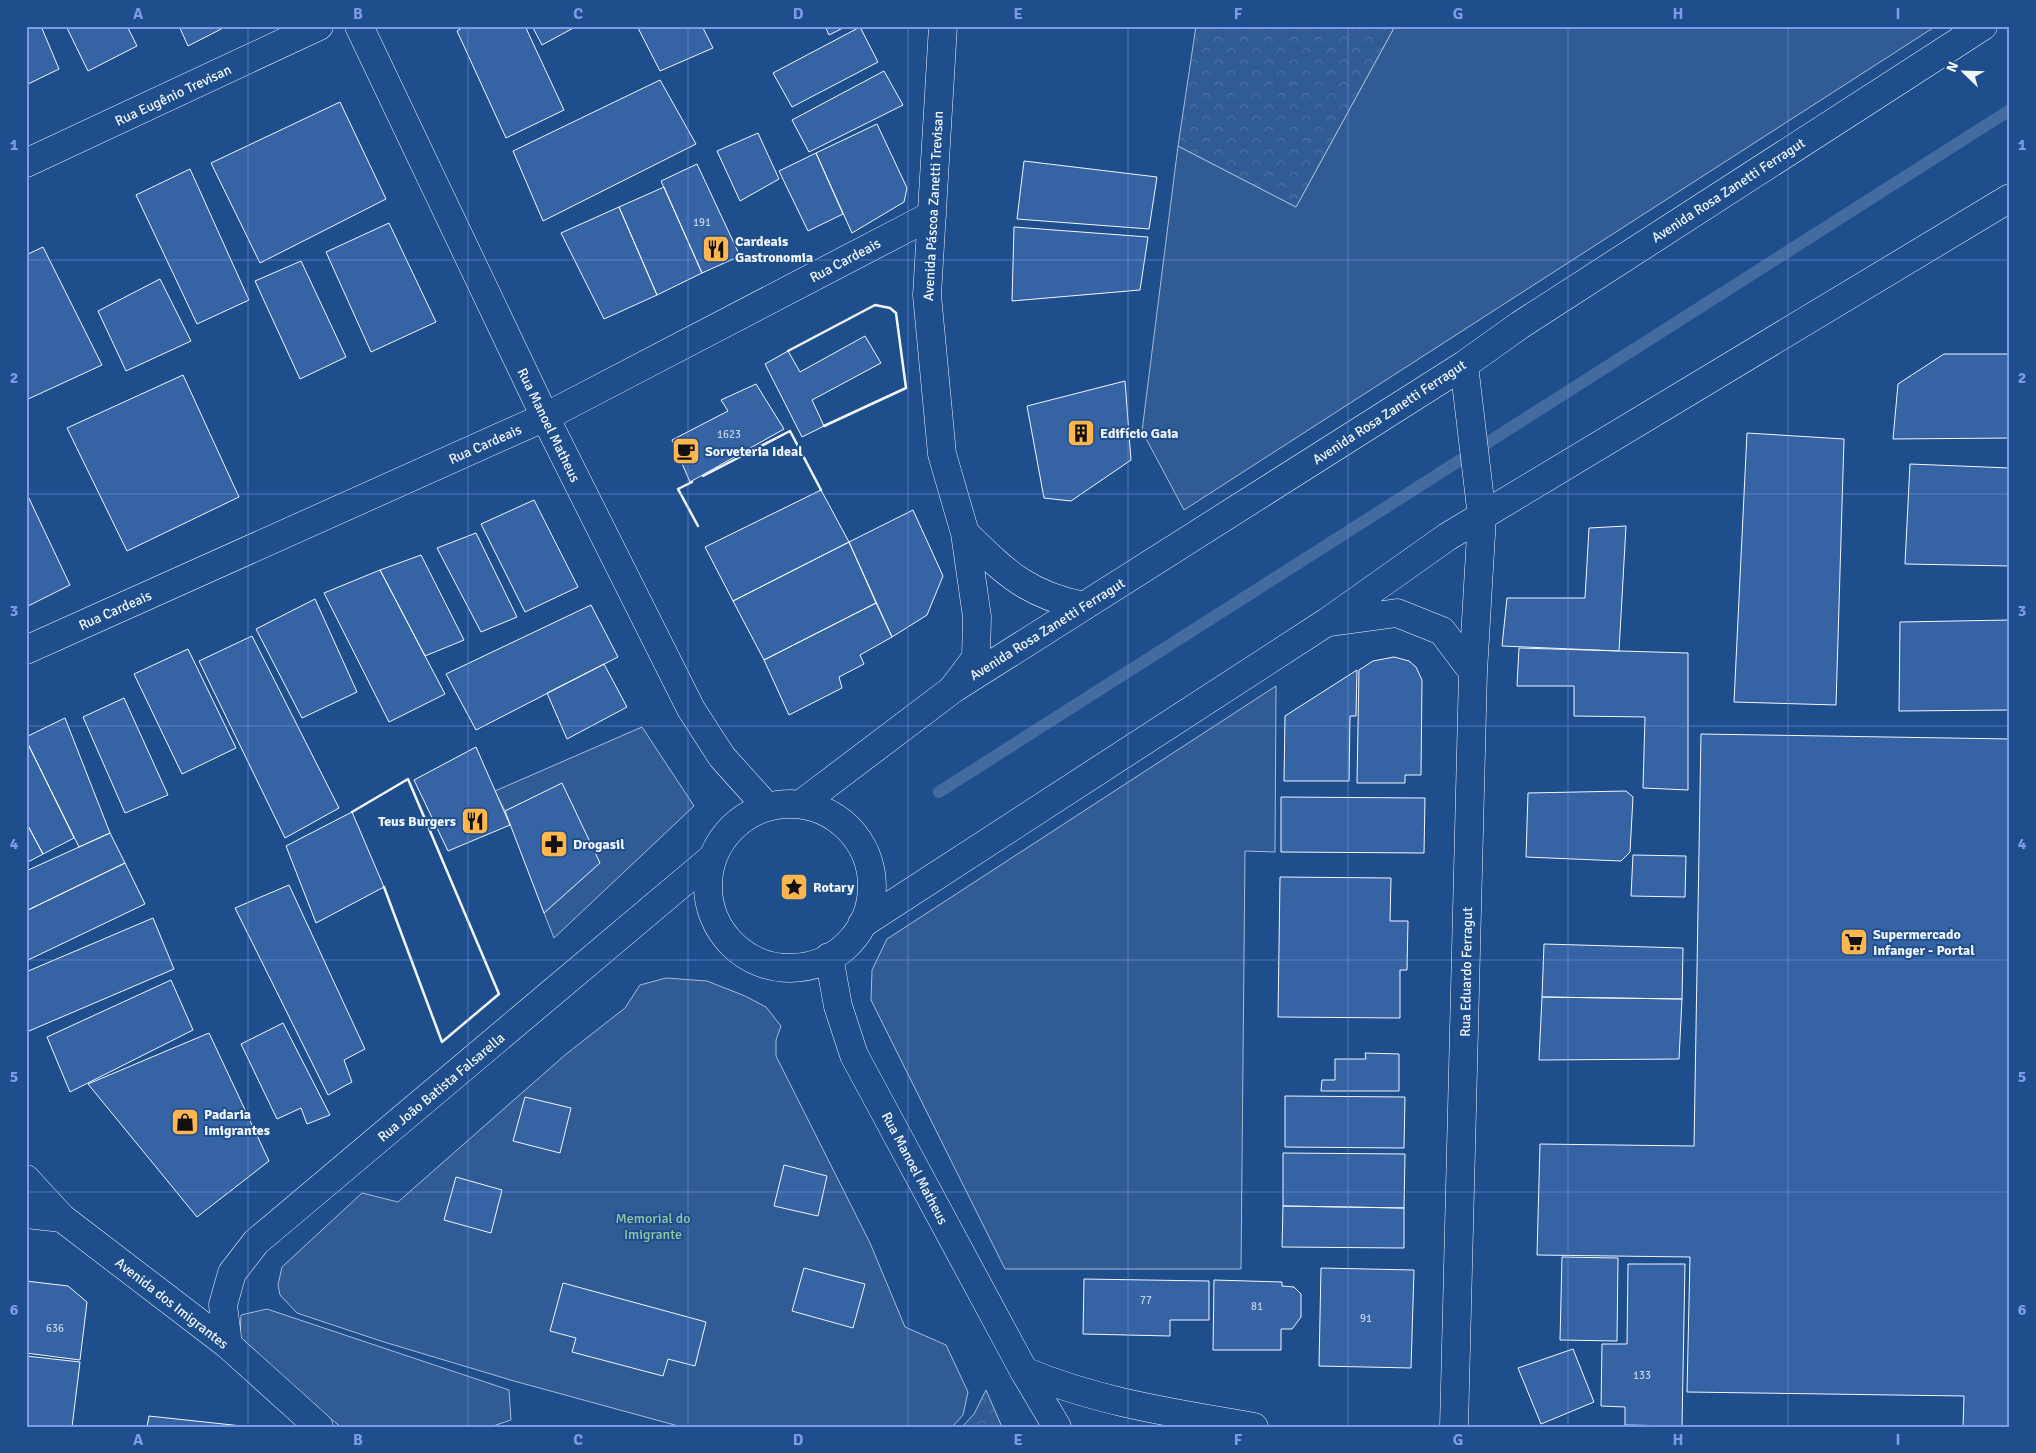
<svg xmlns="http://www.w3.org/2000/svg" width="2036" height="1453" viewBox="0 0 2036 1453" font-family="Signika,sans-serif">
<defs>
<pattern id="forest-crowns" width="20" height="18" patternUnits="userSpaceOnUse" patternTransform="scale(1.25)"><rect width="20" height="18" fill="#305b95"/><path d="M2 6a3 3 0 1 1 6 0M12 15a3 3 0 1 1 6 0" fill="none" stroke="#4e73a5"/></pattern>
</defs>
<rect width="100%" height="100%" fill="#1f4e8c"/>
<path fill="#305b95" stroke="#a8bbd7" d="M1395,26H1568L1574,28L1576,26H1936L1184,510L1142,431L1178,146L1296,207Z
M1276,686L1275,852L1245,851L1241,1269H1005L871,1000L872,970L887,939Z
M642,727L694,806L554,938L544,913L562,784L505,811L495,791Z
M666,978L707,981L745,996L766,1007L781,1026L776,1040V1056L870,1243L905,1327L946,1345L968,1392L963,1415L952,1427H682L514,1381L384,1342L297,1313L280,1295L278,1285L282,1267L362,1193L398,1202L565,1055L625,1008L640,985Z
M267,1309L509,1390L511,1420L490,1427H341L301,1395L240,1339L241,1315Z"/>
<path fill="url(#forest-crowns)" stroke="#a8bbd7" d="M1196,26H1395L1296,207L1178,146Z
M986,1390L1002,1427H962L974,1414Z"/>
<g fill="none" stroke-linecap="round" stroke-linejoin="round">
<path stroke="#446ba0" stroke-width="12" d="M939,792L2010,110"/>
</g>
<path fill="#3563a3" stroke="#f2f6ff" d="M26,26H41L59,69L26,85Z
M66,26H127L137,46L88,71Z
M179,26H227L188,46Z
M465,26H525L564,110L506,138L457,31Z
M532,26H577L542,45Z
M637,26H702L713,48L660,71Z
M825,26H847L829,35Z
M860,27L878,62L792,107L773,73Z
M884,71L903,105L809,152L792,120Z
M660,80L696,144L543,221L513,151Z
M340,102L386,199L260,263L211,163Z
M877,124L907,188L904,202L852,233L816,153Z
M758,133L779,179L740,201L717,151Z
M816,153L843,214L808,231L779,171Z
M1024,161L1157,177L1149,229L1017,219Z
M697,164L740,256L702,273L661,181Z
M190,169L249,300L197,324L136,195Z
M664,187L702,273L657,295L619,207Z
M619,207L657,295L604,319L561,233Z
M389,223L436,322L371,352L326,252Z
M1014,227L1148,237L1140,290L1012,301Z
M43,247L102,365L26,400V255Z
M301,261L346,357L300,379L255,281Z
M160,279L191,341L126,371L98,311Z
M865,336L881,363L812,400L824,426L802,437L765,364L788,351L800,372Z
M1944,354H2010V438L1893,439L1898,384Z
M183,375L239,497L127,551L67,428Z
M1125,381L1131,460L1071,501L1044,498L1027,406Z
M756,384L784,429L690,482L672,440L728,411L721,400Z
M1747,433L1844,439L1836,705L1734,702Z
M1910,464L2010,468V566L1905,564Z
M821,490L849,542L733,601L705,547Z
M26,492L70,585L26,607Z
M534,500L578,587L525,612L481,524Z
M913,510L943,576L927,615L892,637L849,542Z
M1626,526L1619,651L1502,646L1507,598H1585L1589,528Z
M476,533L517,617L481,632L437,548Z
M849,542L876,603L764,660L733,601Z
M421,555L464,640L425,656L380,570Z
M380,570L445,694L389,722L324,593Z
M315,599L357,692L302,718L256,629Z
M876,603L892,637L860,655L864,664L839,677L842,688L789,715L764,660Z
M591,605L618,657L476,730L446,674Z
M2010,620V710L1899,711L1900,622Z
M252,636L339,808L285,838L199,661Z
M1519,648L1688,653V790L1643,788L1645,717L1574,716V686H1517Z
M188,649L236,748L182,774L134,674Z
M1394,657L1409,661L1416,667L1422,680L1421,775H1405V783H1357L1359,670L1373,661Z
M604,664L627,707L567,739L547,693Z
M1357,670L1356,716H1350L1349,781H1284L1285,716Z
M124,698L168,795L125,813L83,717Z
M65,718L110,833L79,847L26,740V737Z
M1701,734L2010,739V1427H1963L1964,1396L1687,1392L1690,1257L1537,1255L1540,1144L1694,1146Z
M26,740L74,838L43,854L26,822Z
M476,747L510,825L448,851L414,780Z
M562,783L600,863L544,913L505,811Z
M1626,791L1633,797L1630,852L1621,861L1526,857L1528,793Z
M1281,797L1425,798L1424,853L1281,852Z
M352,812L384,887L316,923L286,846Z
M26,822L43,854L26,863Z
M110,833L125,863L26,911V871Z
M1633,855L1686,856L1685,897L1631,896Z
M125,863L145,904L26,961V911Z
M1280,877L1391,878L1390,921H1408L1407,970H1400V1018L1278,1017Z
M289,885L365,1049L344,1060L352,1082L328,1095L235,908Z
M153,918L174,969L29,1031L26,1023V972Z
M1544,944L1683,948L1682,999L1542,997Z
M171,980L193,1030L70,1092L47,1037Z
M1542,997L1682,999L1679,1059L1539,1060Z
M283,1023L330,1115L307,1124L301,1108L277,1119L241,1044Z
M209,1033L269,1161L197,1217L88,1084Z
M1365,1053L1399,1054V1091H1321L1322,1080H1335V1059H1366Z
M1285,1096L1405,1097L1404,1148L1285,1147Z
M525,1097L571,1108L560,1153L513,1141Z
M1283,1153L1405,1154L1404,1208L1283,1206Z
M784,1165L827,1176L818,1216L774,1206Z
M456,1177L502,1190L491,1233L444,1220Z
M1283,1206L1404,1208V1248L1282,1247Z
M1562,1257L1618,1258L1617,1341L1560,1340Z
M1628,1264H1685L1682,1426L1625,1425V1407L1601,1406L1602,1344H1627Z
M804,1268L865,1284L853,1328L792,1311Z
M1321,1268L1414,1270L1411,1368L1319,1366Z
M1084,1279L1209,1281V1320H1170V1336L1083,1334Z
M1214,1280L1282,1282V1286L1294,1287L1301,1294V1317L1292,1329H1281V1350H1213Z
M26,1281L68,1286L87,1302L80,1360L26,1353Z
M563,1283L706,1322L695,1366L668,1359L663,1376L572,1352L576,1338L550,1331Z
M1573,1349L1594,1402L1541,1424L1518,1368Z
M26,1356L80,1362L72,1427H26Z
M149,1416L251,1427H147Z"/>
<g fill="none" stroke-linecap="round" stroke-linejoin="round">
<g stroke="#f2f6ff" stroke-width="29">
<path id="minor" d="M943,26L927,295L942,454L965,533L977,617L976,658L954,687
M26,163L319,26
M965,533C1005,572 1027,595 1084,606
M26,650L545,417L932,215
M26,1214L62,1218
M228,1345L223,1305L232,1273L256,1242L712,858"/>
</g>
<g stroke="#f2f6ff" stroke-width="29">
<path id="secondary" d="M359,26L545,417L691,709L722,757L767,807
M1331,622L1397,613L1442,631L1473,672
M801,804L953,689L1464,365L1520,325L1983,26
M708 886a82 82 0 1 1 164 0a82 82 0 1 1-164 0Z
M862,924L1327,622L1447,537L2010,198
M829,957L838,1006L854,1055L1024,1371C1097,1402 1175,1413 1254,1427
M26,1179L62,1218L228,1345L319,1427
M1454,1427L1473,672L1482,517L1464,365"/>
</g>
<g stroke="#f2f6ff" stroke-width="29">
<path id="primary" d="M1024,1371L1057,1427"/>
</g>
<use href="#minor" stroke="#1f4e8c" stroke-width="28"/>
<use href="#secondary" stroke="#1f4e8c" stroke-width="28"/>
<use href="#primary" stroke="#1f4e8c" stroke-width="28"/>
<path stroke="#f2f6ff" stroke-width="2.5" d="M788,351L875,305L890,308L896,313L906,388L824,426
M703,476L790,431L821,490
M692,482L678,489L698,526
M352,812L408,779L499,994L442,1042L384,887"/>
</g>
<path fill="none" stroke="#7d9aea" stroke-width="1" stroke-opacity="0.55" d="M248,26V1427M468,26V1427M688,26V1427M908,26V1427M1128,26V1427M1348,26V1427M1568,26V1427M1788,26V1427M26,260H2010M26,494H2010M26,726H2010M26,960H2010M26,1192H2010"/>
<defs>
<g id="restaurant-square" transform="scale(1.4375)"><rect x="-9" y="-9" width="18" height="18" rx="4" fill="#ffb74d" stroke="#1f4e8c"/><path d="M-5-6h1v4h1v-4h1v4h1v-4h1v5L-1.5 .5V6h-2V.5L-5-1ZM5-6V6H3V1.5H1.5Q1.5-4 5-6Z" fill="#111"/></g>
<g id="building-square" transform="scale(1.4375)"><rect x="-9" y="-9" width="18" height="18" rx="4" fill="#ffb74d" stroke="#1f4e8c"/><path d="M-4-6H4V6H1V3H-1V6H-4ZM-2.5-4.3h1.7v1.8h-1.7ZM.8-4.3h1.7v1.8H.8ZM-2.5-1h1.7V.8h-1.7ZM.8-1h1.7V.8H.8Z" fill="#111"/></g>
<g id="cafe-square" transform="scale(1.4375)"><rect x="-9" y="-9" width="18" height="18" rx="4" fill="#ffb74d" stroke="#1f4e8c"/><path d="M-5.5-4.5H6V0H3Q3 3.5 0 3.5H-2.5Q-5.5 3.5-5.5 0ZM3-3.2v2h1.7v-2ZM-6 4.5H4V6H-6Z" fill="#111"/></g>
<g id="pharmacy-square" transform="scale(1.4375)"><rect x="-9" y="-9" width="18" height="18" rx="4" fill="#ffb74d" stroke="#1f4e8c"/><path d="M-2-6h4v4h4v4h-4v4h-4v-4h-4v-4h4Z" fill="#111"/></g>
<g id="sight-square" transform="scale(1.4375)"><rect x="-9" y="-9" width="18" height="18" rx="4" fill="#ffb74d" stroke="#1f4e8c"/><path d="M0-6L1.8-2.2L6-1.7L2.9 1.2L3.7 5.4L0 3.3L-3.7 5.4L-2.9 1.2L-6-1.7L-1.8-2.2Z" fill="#111"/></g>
<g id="supermarket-square" transform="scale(1.4375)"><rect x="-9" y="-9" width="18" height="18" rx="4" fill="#ffb74d" stroke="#1f4e8c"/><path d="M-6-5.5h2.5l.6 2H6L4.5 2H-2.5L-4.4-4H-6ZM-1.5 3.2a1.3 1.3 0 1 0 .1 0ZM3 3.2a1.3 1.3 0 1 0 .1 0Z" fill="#111"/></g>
<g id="shop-square" transform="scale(1.4375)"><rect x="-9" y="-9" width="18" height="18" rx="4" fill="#ffb74d" stroke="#1f4e8c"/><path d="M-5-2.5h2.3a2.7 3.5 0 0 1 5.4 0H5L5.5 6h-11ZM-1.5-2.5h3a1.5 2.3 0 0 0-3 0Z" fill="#111"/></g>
</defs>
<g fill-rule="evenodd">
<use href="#restaurant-square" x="716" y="249"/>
<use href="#building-square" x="1081" y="433"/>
<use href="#cafe-square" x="686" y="451"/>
<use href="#restaurant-square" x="475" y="821"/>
<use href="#pharmacy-square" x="554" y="844"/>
<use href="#sight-square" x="794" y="887"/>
<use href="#supermarket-square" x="1854" y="942"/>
<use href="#shop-square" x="185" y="1122"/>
</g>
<g text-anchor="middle" stroke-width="4" stroke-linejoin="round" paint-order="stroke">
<g font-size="11" fill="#c3d1e8">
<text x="702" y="226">191</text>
<text x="729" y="438">1623</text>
<text x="1146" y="1304">77</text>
<text x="1257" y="1310">81</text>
<text x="1366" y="1322">91</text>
<text x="55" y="1332">636</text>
<text x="1642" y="1379">133</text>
</g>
<g font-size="14" fill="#f2f6ff" stroke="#1f4e8c">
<text transform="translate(173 95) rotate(-25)" y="5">Rua Eugênio Trevisan</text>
<text transform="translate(1728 190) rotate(-33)" y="5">Avenida Rosa Zanetti Ferragut</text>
<text transform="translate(933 206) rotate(-87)" y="5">Avenida Páscoa Zanetti Trevisan</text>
<text transform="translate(845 260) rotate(-28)" y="5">Rua Cardeais</text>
<text transform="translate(1389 412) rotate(-33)" y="5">Avenida Rosa Zanetti Ferragut</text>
<text transform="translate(549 425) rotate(64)" y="5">Rua Manoel Matheus</text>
<text transform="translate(485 444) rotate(-24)" y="5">Rua Cardeais</text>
<text transform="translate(115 610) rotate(-24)" y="5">Rua Cardeais</text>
<text transform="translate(1047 629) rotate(-32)" y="5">Avenida Rosa Zanetti Ferragut</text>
<text transform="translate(1466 972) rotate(-89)" y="5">Rua Eduardo Ferragut</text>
<text transform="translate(441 1087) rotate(-40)" y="5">Rua João Batista Falsarella</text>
<text transform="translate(915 1168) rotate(62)" y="5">Rua Manoel Matheus</text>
<text transform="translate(172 1303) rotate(38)" y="5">Avenida dos Imigrantes</text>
</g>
<g font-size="14" font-weight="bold" fill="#f2f6ff" stroke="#1f4e8c" text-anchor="start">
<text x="735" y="246">Cardeais<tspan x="735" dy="16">Gastronomia</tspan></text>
<text x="1100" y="438">Edifício Gaia</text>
<text x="705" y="456">Sorveteria Ideal</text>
<text x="456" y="826" text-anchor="end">Teus Burgers</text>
<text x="573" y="849">Drogasil</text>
<text x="813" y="892">Rotary</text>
<text x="1873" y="939">Supermercado<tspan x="1873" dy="16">Infanger - Portal</tspan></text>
<text x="204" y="1119">Padaria<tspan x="204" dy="16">Imigrantes</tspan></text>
</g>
<g font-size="14" fill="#97c8a6" stroke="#1f4e8c">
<text x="653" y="1223">Memorial do<tspan x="653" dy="16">Imigrante</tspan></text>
</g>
</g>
<rect width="2036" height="1453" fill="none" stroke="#1f4e8c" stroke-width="55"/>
<g transform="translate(1964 72) rotate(293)" stroke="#1f4e8c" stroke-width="4" paint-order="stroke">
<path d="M0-4L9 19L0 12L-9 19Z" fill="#f2f6ff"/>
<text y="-8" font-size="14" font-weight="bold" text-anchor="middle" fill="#f2f6ff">N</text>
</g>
<rect x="28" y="28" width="1980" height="1398" fill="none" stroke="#7d9aea" stroke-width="2"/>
<g font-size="16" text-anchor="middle" font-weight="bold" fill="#7d9aea">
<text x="138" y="19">A</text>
<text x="358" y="19">B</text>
<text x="578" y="19">C</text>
<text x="798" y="19">D</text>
<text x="1018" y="19">E</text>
<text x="1238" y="19">F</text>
<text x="1458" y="19">G</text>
<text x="1678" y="19">H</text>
<text x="1898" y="19">I</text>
<text x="14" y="150">1</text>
<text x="2022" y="150">1</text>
<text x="14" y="383">2</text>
<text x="2022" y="383">2</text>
<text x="14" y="616">3</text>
<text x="2022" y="616">3</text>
<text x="14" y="849">4</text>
<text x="2022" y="849">4</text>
<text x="14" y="1082">5</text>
<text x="2022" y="1082">5</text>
<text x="14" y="1315">6</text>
<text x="2022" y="1315">6</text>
<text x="138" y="1445">A</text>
<text x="358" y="1445">B</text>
<text x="578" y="1445">C</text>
<text x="798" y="1445">D</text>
<text x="1018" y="1445">E</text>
<text x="1238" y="1445">F</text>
<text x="1458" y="1445">G</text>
<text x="1678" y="1445">H</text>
<text x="1898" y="1445">I</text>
</g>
</svg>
